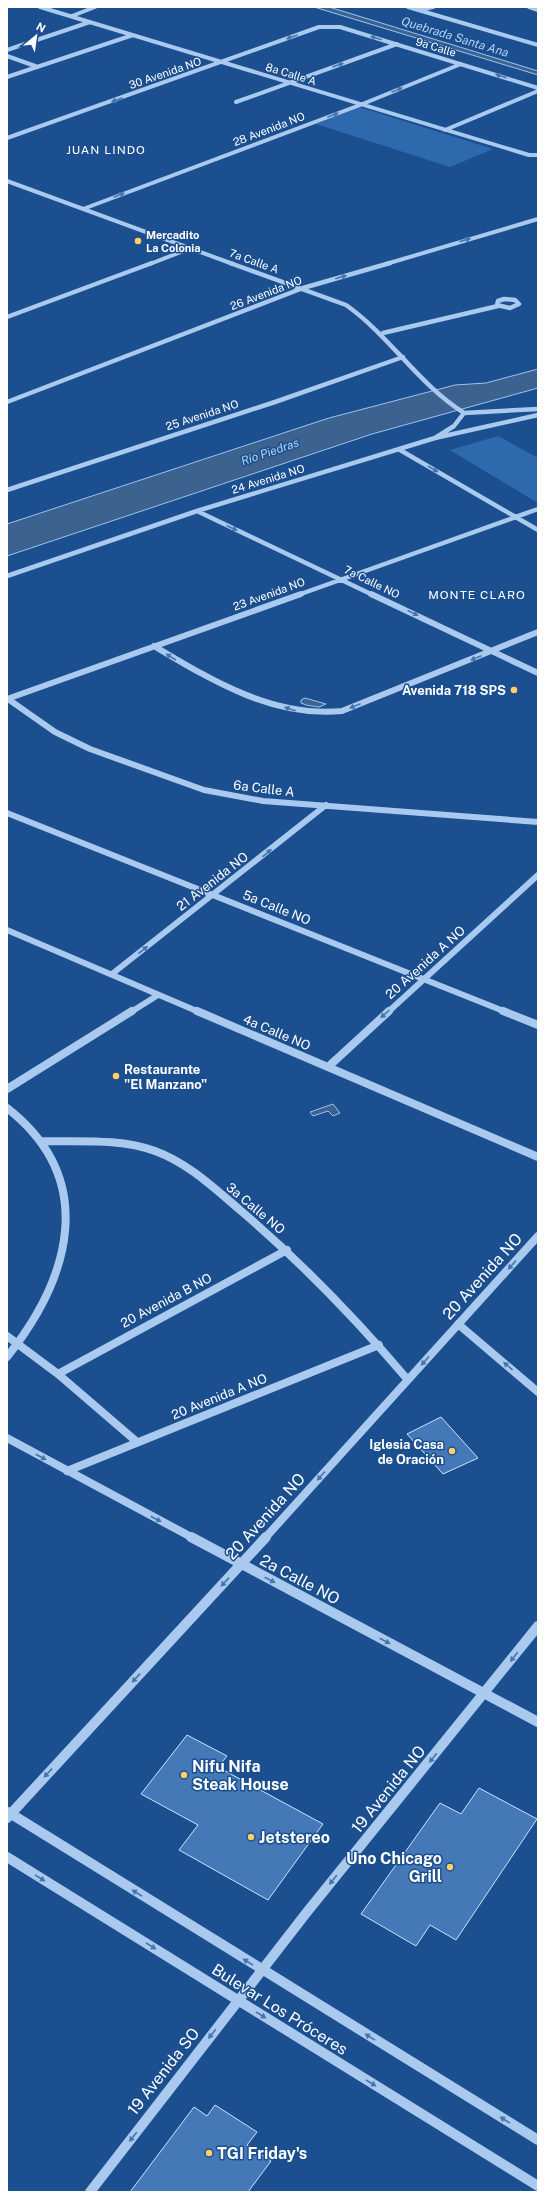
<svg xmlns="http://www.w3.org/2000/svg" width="545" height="2199" viewBox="0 0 545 2199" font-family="'Public Sans',sans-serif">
<rect width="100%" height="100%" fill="#1b4f8f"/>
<path fill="#2e69ad" d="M359,107L493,149L450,167L316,124Z
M498,436L538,458V503L450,450Z"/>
<path fill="#3c6290" stroke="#9cc4f0" d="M314,7H329L538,71V75Z
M538,369V388L372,434L7,556V524L329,418L455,385L486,383Z
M305,698L326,704L319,707C313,706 307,706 301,703V700Z
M333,1104L340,1113L333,1116L328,1111L313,1116L310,1112Z"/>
<path fill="#4478b7" stroke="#cfe3fa" d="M441,1417L478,1458L443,1474L407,1434Z
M187,1735L227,1756L218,1767L323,1824L268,1900L179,1850L198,1825L141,1794Z
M479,1788L537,1819L456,1940L430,1925L416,1946L361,1914L440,1803L461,1814Z
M215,2105L257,2132L247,2145L271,2161L248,2192H130L194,2107L207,2116Z"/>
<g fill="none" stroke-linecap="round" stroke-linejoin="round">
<path stroke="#a9c9ee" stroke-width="4" d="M40,7L529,155H538
M408,7L538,45
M529,7L538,10
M419,10L433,7
M72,16L95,7
M7,50L90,22
M7,56L38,67
M7,77L133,35
M236,102L397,44
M445,130L538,91
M7,138L319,27H340L538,88
M7,181L233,264
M83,209L360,105L461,64
M150,264L191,248
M386,264L538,219"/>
<path stroke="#a9c9ee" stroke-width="4.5" d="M230,263L346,305C390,336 418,384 464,413L454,426L435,438
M504,299L515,300L519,304L510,308L497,305L498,301Z
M7,317L152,263
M383,333L498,306
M7,402L303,288L390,263
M464,413L538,409
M400,450L538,530
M7,490L275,402L403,357
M197,511L373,595
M7,576L197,511L435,438L538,415
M298,595L538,509"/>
<path stroke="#a9c9ee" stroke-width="6" d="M371,594L538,673
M154,646C211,680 273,718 342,711L538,632
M7,699L301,594
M8,699L55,732L90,749L204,790L263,801L538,822
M7,813L506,1012
M7,930L199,1012
M112,974L326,805
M131,1012L158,995
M388,1012L538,875"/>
<path stroke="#a9c9ee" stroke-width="8" d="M197,1011L538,1157
M503,1011L538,1025
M328,1067L389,1011
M7,1089L132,1011
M7,1108C99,1180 70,1278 7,1357
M41,1141C79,1142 119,1138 155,1151C188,1163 214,1188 240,1210C301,1262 356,1319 408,1380
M458,1324L538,1392
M7,1336L58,1374L137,1442
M58,1374L287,1250
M7,1438L193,1538
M67,1471L379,1345
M265,1538L538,1236"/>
<path stroke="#a9c9ee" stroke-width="10" d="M191,1537L538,1722
M8,1812L538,2140
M7,1818L266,1537
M7,1857L538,2186
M90,2192L307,1912L538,1626"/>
</g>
<defs><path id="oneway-solid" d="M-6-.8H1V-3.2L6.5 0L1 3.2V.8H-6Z"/></defs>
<g fill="#4674ac">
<use href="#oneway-solid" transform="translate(292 37) rotate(160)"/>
<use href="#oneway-solid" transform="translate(376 38) rotate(-163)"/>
<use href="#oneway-solid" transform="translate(338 65) rotate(-19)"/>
<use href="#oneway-solid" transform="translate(501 76) rotate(-163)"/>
<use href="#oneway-solid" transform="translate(397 90) rotate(-22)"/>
<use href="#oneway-solid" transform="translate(117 100) rotate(161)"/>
<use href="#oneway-solid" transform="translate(333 115) rotate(-21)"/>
<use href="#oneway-solid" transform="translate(119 195) rotate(-21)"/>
<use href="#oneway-solid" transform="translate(465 240) rotate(-16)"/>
<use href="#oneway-solid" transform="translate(341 277) rotate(-16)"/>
<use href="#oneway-solid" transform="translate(433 469) rotate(30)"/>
<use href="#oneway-solid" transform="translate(232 528) rotate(25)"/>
<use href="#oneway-solid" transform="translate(413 613) rotate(26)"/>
<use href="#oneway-solid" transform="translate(171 657) rotate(-148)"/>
<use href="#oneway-solid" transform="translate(476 658) rotate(158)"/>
<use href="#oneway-solid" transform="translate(355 706) rotate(158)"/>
<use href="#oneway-solid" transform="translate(290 709) rotate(-162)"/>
<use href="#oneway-solid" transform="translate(267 853) rotate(-39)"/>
<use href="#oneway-solid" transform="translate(143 950) rotate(-38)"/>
<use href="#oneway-solid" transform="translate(385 1014) rotate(138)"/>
<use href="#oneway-solid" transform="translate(512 1265) rotate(132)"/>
<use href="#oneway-solid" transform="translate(425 1361) rotate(132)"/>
<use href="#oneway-solid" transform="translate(508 1366) rotate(-140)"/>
<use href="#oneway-solid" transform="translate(41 1457) rotate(28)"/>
<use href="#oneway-solid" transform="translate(321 1476) rotate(132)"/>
<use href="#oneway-solid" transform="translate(156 1519) rotate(28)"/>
<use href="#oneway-solid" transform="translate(270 1580) rotate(28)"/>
<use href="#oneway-solid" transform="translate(225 1582) rotate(133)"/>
<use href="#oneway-solid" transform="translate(385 1641) rotate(28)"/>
<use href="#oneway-solid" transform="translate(514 1657) rotate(128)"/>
<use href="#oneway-solid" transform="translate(136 1678) rotate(133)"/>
<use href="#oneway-solid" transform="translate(433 1758) rotate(129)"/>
<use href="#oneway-solid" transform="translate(48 1773) rotate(133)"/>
<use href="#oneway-solid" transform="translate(40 1878) rotate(32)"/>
<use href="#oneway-solid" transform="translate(333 1880) rotate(129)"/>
<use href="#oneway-solid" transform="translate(137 1893) rotate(-148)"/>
<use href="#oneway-solid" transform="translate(151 1946) rotate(32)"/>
<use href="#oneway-solid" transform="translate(248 1962) rotate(-148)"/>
<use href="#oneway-solid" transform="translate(261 2015) rotate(32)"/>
<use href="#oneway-solid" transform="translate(212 2034) rotate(128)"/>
<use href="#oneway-solid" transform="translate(370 2037) rotate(-148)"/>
<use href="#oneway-solid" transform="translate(371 2083) rotate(32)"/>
<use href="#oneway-solid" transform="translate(505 2120) rotate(-148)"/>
<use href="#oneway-solid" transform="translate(133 2137) rotate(128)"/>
</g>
<g fill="#ffd166" stroke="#1b4f8f" stroke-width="1.5">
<circle cx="138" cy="241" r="4"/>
<circle cx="514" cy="690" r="4"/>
<circle cx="116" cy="1076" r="4"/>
<circle cx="452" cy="1451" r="4"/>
<circle cx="184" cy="1775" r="4"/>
<circle cx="251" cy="1837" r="4"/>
<circle cx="450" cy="1867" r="4"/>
<circle cx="209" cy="2153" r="4"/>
</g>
<g text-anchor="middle" stroke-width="3" stroke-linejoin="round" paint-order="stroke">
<g font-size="11" fill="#fff" stroke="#1b4f8f">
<text transform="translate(436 47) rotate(17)" y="4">9a Calle</text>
<text transform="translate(165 73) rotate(-19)" y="4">30 Avenida NO</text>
<text transform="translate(291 74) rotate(17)" y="4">8a Calle A</text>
<text transform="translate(269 129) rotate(-21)" y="4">28 Avenida NO</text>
<text transform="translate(254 261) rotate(20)" y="4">7a Calle A</text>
<text transform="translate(266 293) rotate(-21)" y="4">26 Avenida NO</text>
<text transform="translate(202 415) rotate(-18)" y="4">25 Avenida NO</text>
<text transform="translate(268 479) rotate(-17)" y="4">24 Avenida NO</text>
<text transform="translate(372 582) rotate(26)" y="4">7a Calle NO</text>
<text transform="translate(269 594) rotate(-20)" y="4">23 Avenida NO</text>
</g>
<g font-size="11" font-weight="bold" fill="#fff" stroke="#1b4f8f" text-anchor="start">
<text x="146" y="239">Mercadito<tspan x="146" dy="13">La Colonia</tspan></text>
</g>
<g font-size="12" font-style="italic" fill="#b5d3f5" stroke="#1b4f8f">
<text transform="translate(455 37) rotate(17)" y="4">Quebrada Santa Ana</text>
<text transform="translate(270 452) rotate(-19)" y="4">Río Piedras</text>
</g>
<g font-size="12" letter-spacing="1" fill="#fff" stroke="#1b4f8f">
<text x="106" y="154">JUAN LINDO</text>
<text x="477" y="599">MONTE CLARO</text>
</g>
<g font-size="13" font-weight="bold" fill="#fff" stroke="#1b4f8f" text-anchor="end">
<text x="506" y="695">Avenida 718 SPS</text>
<text x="124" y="1074" text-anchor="start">Restaurante<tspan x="124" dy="15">"El Manzano"</tspan></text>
<text x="444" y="1449">Iglesia Casa<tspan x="444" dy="15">de Oración</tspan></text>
</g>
<g font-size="13" fill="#fff" stroke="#1b4f8f">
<text transform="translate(264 788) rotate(7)" y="5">6a Calle A</text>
<text transform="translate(212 881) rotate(-38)" y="5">21 Avenida NO</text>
<text transform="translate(277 907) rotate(22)" y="5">5a Calle NO</text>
<text transform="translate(425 962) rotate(-42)" y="5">20 Avenida A NO</text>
<text transform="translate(277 1032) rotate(23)" y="5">4a Calle NO</text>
<text transform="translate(256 1208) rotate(40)" y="5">3a Calle NO</text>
<text transform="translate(166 1300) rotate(-28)" y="5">20 Avenida B NO</text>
<text transform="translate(219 1396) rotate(-22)" y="5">20 Avenida A NO</text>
</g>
<g font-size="16" fill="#fff" stroke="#1b4f8f">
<text transform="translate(482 1276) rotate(-48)" y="6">20 Avenida NO</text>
<text transform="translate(265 1516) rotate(-48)" y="6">20 Avenida NO</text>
<text transform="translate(300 1579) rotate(28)" y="6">2a Calle NO</text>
<text transform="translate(388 1789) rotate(-51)" y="6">19 Avenida NO</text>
<text transform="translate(280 2009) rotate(32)" y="6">Bulevar Los Próceres</text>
<text transform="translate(163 2071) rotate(-52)" y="6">19 Avenida SO</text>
</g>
<g font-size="16" font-weight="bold" fill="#fff" stroke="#1b4f8f" text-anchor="start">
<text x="192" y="1772">Nifu Nifa<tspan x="192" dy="18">Steak House</tspan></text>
<text x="259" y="1843">Jetstereo</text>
<text x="442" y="1864" text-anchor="end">Uno Chicago<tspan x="442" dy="18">Grill</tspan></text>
<text x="217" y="2159">TGI Friday's</text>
</g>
</g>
<rect width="545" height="2199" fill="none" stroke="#ffffff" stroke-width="16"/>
<g transform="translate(36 36) rotate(29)" stroke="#1b4f8f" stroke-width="3" paint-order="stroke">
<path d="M0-3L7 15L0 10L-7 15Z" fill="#ffffff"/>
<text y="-6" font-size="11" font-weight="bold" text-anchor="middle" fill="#ffffff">N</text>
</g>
</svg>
